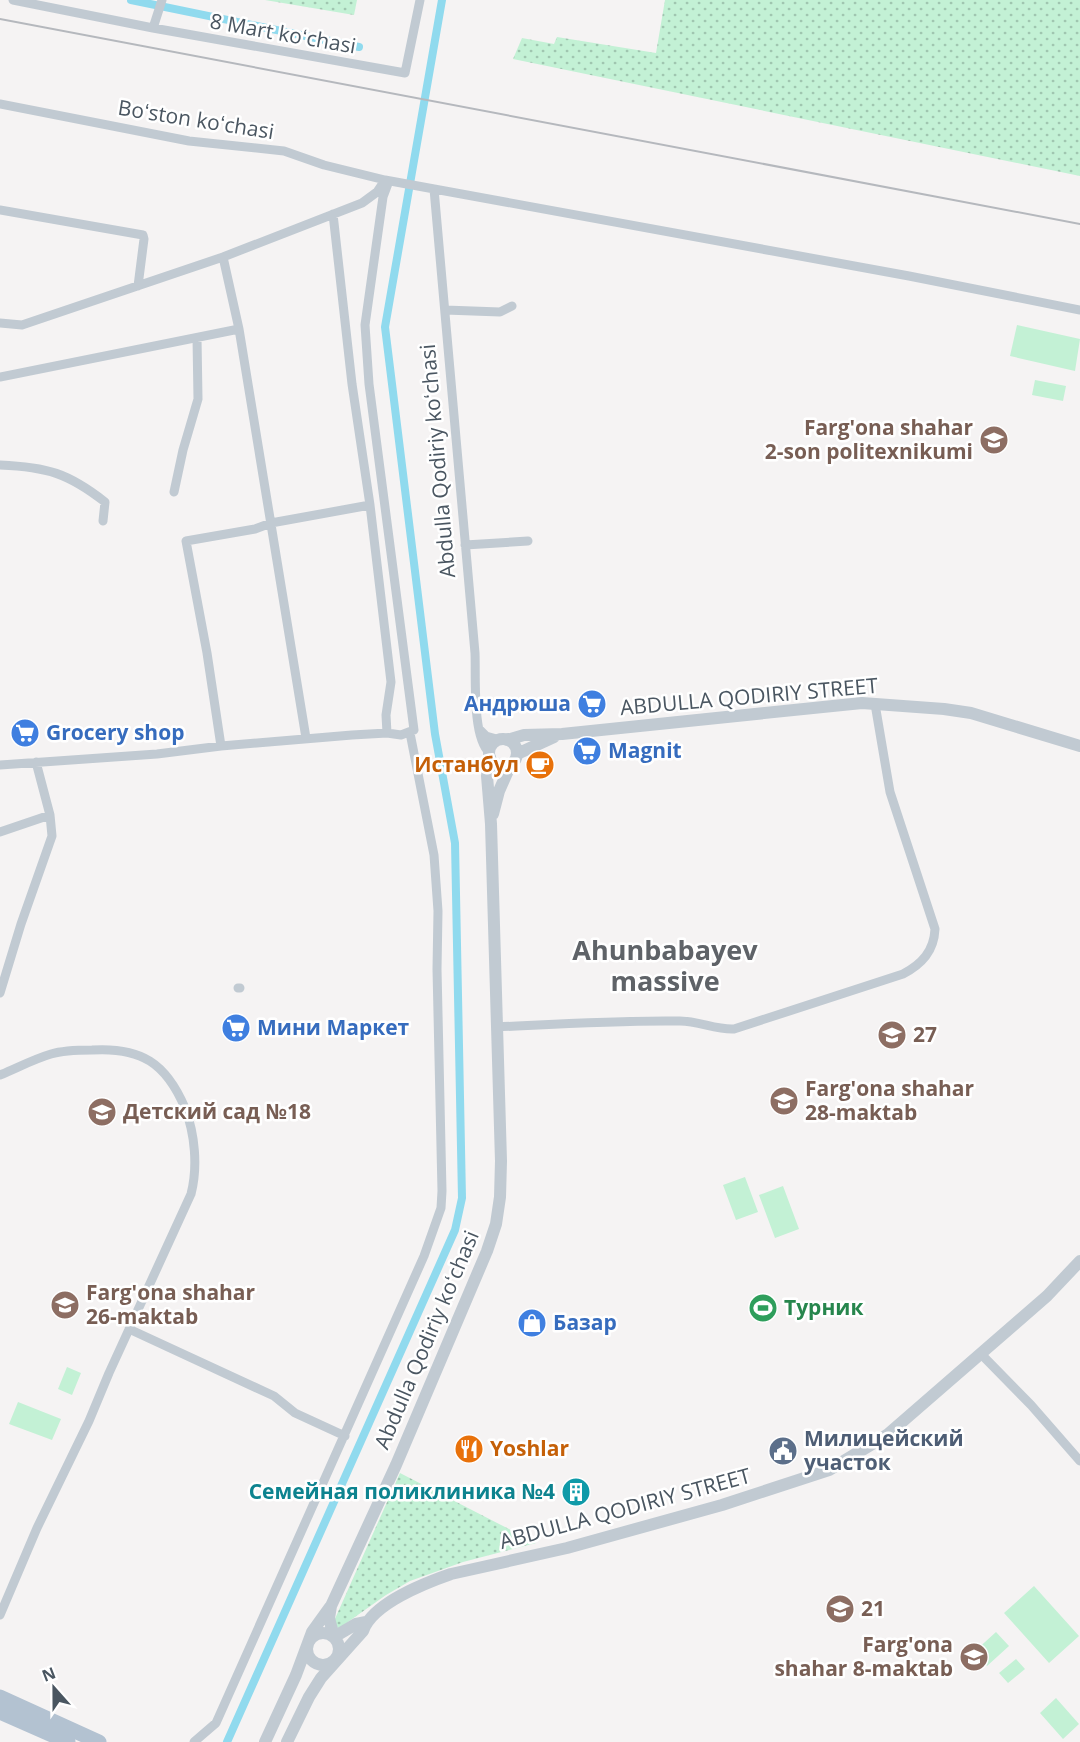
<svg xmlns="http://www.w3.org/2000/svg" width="1080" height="1742" viewBox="0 0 1080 1742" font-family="'Open Sans',sans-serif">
<defs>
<pattern id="green-dots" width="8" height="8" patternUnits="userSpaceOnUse" patternTransform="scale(1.5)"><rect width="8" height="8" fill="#c3f1d5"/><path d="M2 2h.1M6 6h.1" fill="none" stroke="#a0c6b0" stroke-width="1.8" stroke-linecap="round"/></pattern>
</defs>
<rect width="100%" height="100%" fill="#f5f3f3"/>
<path fill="url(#green-dots)" d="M265,0H357L354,15Z
M665,0H1080V176L513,59L522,38L554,44L557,37L656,53Z
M400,1473L536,1543L463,1562L410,1581L386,1595L338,1629L334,1621Z"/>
<path fill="#c3f1d5" d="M1017,325L1080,339L1075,371L1010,356Z
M1035,380L1066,386L1063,401L1032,395Z
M745,1177L758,1212L736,1220L723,1185Z
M783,1186L799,1229L775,1238L759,1195Z
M67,1367L81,1373L72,1395L58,1389Z
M18,1402L61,1419L52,1440L9,1424Z
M1034,1586L1079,1636L1049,1663L1004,1613Z
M996,1632L1009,1646L987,1666L974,1652Z
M1016,1659L1025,1669L1008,1683L999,1673Z
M1056,1698L1079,1724L1063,1739L1040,1713Z"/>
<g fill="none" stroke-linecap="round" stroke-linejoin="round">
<path stroke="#90daee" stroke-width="8" d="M131,0L359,47
M227,1742L455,1230L462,1198L455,843L435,734L385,327L442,0"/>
<path stroke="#c1cad2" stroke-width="9" d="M13,0L153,28L405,73L420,0
M153,28L162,0
M0,104L189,141L284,151L324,165L385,180L909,276L1080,310
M389,181L383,197L365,325L369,384L414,730
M434,189L475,653C476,676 472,737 489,752
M0,210L143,235L144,239L138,286
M333,214L352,384L370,505L391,682L386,715L387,733
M445,310L500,312L512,306
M0,323L22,325L223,257L362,203L377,192L385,180
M239,329L306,738
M0,377L239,329L223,257
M0,465C47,467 68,473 105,502L103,521
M174,492L183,450L198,399L197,338
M465,545L528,541
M479,729L486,736L500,740
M221,746L207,653L186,541L255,529L271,523L370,505
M0,765L157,754L221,746L352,735L387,733L401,735L414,730
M0,832L50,815
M238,988H240
M0,993L21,924L52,836L50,815L36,762
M497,1027C558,1024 619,1020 680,1021C699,1021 716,1030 734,1029L903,974C922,964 934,951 935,929L890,792L875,704
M0,1075C17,1068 34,1059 51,1054C64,1050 79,1050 92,1050C141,1047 166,1063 185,1108C195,1134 198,1167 191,1194L109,1373L89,1421L37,1528L0,1615
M129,1329L274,1396L295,1413L345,1436
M981,1354L1031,1405L1080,1461
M194,1742L216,1723L424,1256L441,1208L442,1191L437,969L438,911L434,855L410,733"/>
<path stroke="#c1cad2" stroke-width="12" d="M489 753a14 14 0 1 1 28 0a14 14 0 1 1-28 0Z
M507,740L524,735L562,734L862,703L944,709L971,713L1080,746
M517,754L554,737
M493,814L499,791L511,764
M366,1622L356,1624L334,1637L329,1618L331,1606L396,1465L487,1251L496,1224L500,1197L501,1161L491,824L487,776L490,757
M307 1649a16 16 0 1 1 32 0a16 16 0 1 1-32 0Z
M265,1742L296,1675L312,1632L330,1607
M287,1742L309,1697L321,1678L363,1631C372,1604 425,1583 451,1574L567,1548L722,1505L829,1470L887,1435L1047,1296L1080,1261"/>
<path stroke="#b3c2d1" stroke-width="15" d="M0,1697L99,1742
M0,1712L68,1742"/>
<path stroke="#b5b8bd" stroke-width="2" d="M0,19L1080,224"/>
</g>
<defs>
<g id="university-disc" transform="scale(1.5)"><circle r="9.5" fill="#8d6e63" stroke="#fff"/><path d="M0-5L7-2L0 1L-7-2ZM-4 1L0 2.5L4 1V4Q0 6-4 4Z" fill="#fff"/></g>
<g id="supermarket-disc" transform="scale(1.5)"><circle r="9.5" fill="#3f7fe0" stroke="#fff"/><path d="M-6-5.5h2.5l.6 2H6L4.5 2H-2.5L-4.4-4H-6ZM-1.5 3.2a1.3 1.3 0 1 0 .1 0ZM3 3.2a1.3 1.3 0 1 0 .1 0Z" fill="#fff"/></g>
<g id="cafe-disc" transform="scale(1.5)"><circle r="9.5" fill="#e8710a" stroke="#fff"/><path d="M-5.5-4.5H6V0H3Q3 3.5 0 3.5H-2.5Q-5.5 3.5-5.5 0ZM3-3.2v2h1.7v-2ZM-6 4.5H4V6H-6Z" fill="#fff"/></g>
<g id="school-disc" transform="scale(1.5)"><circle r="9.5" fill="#8d6e63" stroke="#fff"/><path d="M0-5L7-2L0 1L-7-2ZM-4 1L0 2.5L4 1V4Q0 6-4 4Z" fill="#fff"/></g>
<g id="stadium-disc" transform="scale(1.5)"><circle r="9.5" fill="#2e9e5b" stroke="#fff"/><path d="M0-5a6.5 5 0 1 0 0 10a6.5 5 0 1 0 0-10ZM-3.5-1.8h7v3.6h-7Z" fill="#fff"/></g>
<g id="shop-disc" transform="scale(1.5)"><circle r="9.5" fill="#3f7fe0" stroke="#fff"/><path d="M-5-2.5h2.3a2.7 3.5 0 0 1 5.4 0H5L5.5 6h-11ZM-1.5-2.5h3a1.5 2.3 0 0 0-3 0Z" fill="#fff"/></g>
<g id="restaurant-disc" transform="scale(1.5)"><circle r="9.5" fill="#e8710a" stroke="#fff"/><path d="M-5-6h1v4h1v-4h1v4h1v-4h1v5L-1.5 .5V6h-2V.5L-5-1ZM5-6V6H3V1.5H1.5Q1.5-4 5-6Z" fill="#fff"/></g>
<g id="civic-disc" transform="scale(1.5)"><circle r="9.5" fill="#5c6f8a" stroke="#fff"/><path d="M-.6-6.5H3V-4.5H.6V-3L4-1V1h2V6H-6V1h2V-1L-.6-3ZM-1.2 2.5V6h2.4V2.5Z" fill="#fff"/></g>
<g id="building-disc" transform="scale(1.5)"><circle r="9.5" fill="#0f9aa8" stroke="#fff"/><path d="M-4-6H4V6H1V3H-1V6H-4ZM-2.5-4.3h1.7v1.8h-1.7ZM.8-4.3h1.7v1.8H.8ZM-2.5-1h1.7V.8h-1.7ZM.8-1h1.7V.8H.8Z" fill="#fff"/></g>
</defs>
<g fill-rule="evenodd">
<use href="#university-disc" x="994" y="440"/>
<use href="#supermarket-disc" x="592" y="704"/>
<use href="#supermarket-disc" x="25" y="733"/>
<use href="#supermarket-disc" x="587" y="751"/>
<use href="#cafe-disc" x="540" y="765"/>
<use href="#supermarket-disc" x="236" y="1028"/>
<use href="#school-disc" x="892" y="1035"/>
<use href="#school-disc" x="784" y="1101"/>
<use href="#school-disc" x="102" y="1112"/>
<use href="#school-disc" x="65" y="1305"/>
<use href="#stadium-disc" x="763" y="1308"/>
<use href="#shop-disc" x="532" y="1323"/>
<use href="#restaurant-disc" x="469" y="1449"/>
<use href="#civic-disc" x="783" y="1451"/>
<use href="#building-disc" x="576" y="1492"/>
<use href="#school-disc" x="840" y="1609"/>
<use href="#school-disc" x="974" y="1657"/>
</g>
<g text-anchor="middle" stroke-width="5" stroke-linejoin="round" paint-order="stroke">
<g font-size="21" fill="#4a5661" stroke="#fff">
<text transform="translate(283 34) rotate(10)" y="7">8 Mart koʻchasi</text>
<text transform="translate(196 120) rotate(9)" y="7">Boʻston koʻchasi</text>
<text transform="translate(438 461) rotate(-95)" y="7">Abdulla Qodiriy koʻchasi</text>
<text transform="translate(749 697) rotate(-5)" y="7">ABDULLA QODIRIY STREET</text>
<text transform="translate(427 1340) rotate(-67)" y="7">Abdulla Qodiriy koʻchasi</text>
<text transform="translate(625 1509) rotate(-15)" y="7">ABDULLA QODIRIY STREET</text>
</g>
<g font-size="21" font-weight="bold" fill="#785e54" stroke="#fff" text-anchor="start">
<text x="973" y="435" text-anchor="end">Farg'ona shahar<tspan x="973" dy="24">2-son politexnikumi</tspan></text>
<text x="913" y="1042">27</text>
<text x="805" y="1096">Farg'ona shahar<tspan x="805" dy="24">28-maktab</tspan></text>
<text x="123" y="1119">Детский сад №18</text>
<text x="86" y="1300">Farg'ona shahar<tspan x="86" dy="24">26-maktab</tspan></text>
<text x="861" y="1616">21</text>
<text x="953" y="1652" text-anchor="end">Farg'ona<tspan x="953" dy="24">shahar 8-maktab</tspan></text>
</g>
<g font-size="21" font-weight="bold" fill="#366cbe" stroke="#fff" text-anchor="start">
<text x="571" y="711" text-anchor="end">Андрюша</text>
<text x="46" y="740">Grocery shop</text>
<text x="608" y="758">Magnit</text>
<text x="257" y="1035">Мини Маркет</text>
<text x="553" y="1330">Базар</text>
</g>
<g font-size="21" font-weight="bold" fill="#c56008" stroke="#fff" text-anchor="end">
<text x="519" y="772">Истанбул</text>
<text x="490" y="1456" text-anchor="start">Yoshlar</text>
</g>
<g font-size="21" font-weight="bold" fill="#27864d" stroke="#fff" text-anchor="start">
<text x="784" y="1315">Турник</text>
</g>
<g font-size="21" font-weight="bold" fill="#4e5e75" stroke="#fff" text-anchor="start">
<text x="804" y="1446">Милицейский<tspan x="804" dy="24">участок</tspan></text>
</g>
<g font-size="21" font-weight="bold" fill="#0d838f" stroke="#fff" text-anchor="end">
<text x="555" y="1499">Семейная поликлиника №4</text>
</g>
<g font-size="27" font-weight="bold" fill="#5f6368" stroke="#fff">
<text x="665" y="960">Ahunbabayev<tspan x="665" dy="31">massive</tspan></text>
</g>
</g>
<g transform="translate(54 1688) rotate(339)" stroke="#ffffff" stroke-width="4.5" paint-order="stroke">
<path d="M0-4.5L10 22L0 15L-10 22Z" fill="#4a5661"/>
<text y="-9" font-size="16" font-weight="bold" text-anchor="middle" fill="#4a5661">N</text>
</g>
</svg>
